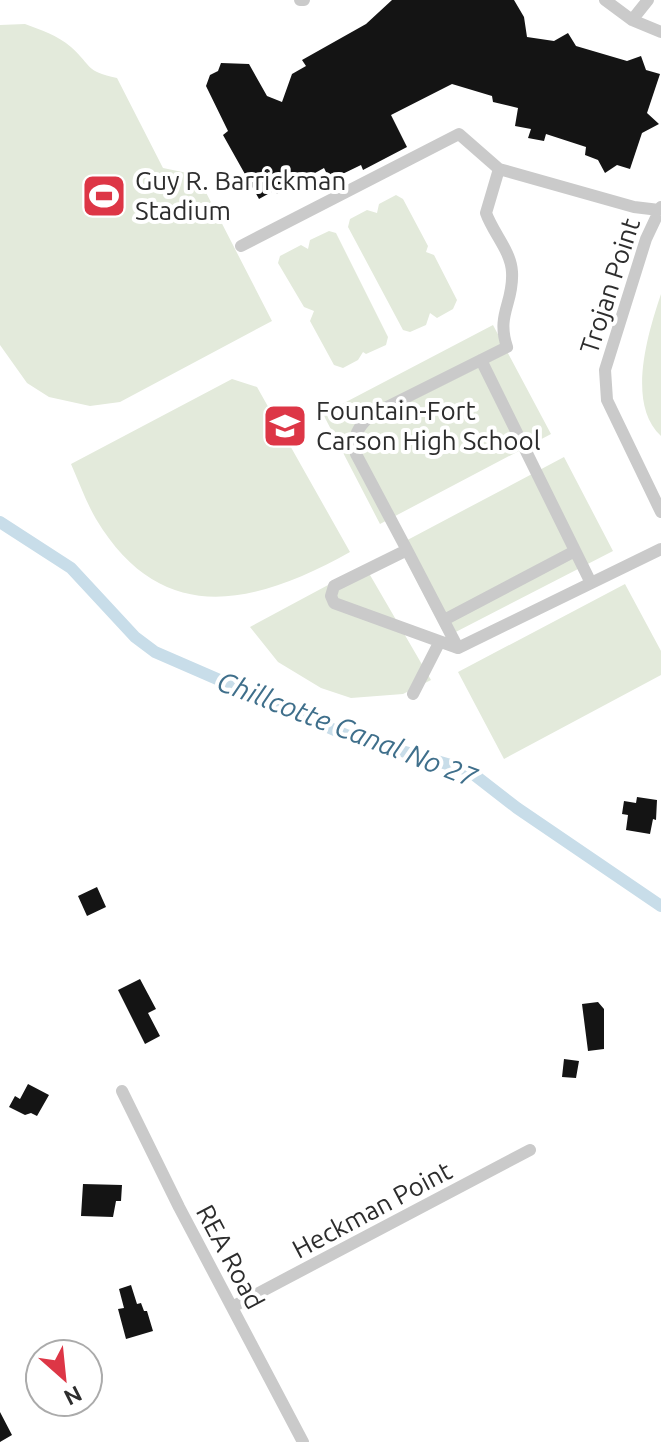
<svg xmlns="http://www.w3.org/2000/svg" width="661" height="1442" viewBox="0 0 661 1442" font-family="Ubuntu,sans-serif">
<rect width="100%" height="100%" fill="#fff"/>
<path fill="#e3eadb" d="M25,24C41,30 57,35 71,47C93,67 85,71 117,78L163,168L197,175L272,321L120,402L90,406L49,397L27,383L0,345V25Z
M396,195L403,199L428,246L426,252L434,255L457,300L453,309L437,318L430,313L426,325L410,332L403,330L348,227L350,219L367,210L377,213L379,204Z
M329,231L336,233L388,337L386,345L366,354L363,352L358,360L343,368L334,365L310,321L314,311L304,307L278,263L280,256L301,245L308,249L310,240Z
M661,294V436C626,404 648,333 661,294Z
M493,325L551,434L380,524L323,414Z
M232,379L257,387L350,552C255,605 162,629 96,519C86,502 79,482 71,464Z
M564,457L613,551L446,637L398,545Z
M356,570L370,575L431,680L403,694L351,698L321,688L278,662L250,627Z
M625,584L661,651V675L504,759L458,672Z"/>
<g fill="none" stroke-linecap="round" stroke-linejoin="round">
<path stroke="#c8dde9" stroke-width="12" d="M0,522L71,568L135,637L155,652L346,735L468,770L517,808L661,906"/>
</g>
<path fill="#141414" d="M392,0H514L524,17L527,37L554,41L568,33L576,46L627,61L641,56L646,70L660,74L647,113L659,124L642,133L630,169L617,165L605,173L598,160L585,155L586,147L546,134L544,141L528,138L531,129L515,126L518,108L493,102L492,96L452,84L391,115L407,147L363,170L361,165L330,180L324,168L277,194L275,190L259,199L223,135L228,131L206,86L210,75L218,71L221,63L249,64L267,96L282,102L292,74L306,66L302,60L366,24Z
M637,797L657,800L656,820L653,819L650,834L626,830L628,815L622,814L624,801L636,803Z
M97,887L106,907L87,916L78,896Z
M140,979L156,1009L148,1013L160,1036L145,1044L118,990Z
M598,1002L604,1009V1049L588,1051L582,1004Z
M564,1059L579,1061L576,1078L562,1077Z
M28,1084L49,1095L37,1116L31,1113L25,1115L9,1107L15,1096L20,1099Z
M83,1184L122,1185L121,1201H116L113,1217L81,1216Z
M131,1285L137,1304L141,1303L144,1311H147L153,1331L126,1339L118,1309L124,1308L119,1289Z
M0,1412L12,1435L0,1442Z"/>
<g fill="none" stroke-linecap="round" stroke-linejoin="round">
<path stroke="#cacaca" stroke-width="12" d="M300,0H304
M605,0L632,20L661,32
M632,20L648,0
M661,207L646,239L605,370L607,400L661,512
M241,246L459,134L499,169L634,207L659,210
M481,360L591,583
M407,550L356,454C352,436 358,427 371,415L507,347C496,314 514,303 512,272C511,251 493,233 486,213L499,169
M444,620L575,551
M458,648L407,550L334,586L331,596L334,603L458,648L661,549
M413,694L439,643
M122,1091L179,1207L303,1442
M232,1307L530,1150"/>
</g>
<defs>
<g id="stadium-square" transform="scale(2.3)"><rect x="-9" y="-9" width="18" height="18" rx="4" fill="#dd3646" stroke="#fff"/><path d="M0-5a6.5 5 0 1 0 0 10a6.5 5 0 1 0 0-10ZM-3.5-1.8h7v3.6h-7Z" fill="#fff"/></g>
<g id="school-square" transform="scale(2.3)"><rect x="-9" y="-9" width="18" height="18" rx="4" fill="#dd3646" stroke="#fff"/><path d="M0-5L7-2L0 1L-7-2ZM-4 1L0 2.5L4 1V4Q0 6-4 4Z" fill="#fff"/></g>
</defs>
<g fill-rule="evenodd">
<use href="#stadium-square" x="104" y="196"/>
<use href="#school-square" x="285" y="426"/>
</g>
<g text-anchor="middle" stroke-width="8" stroke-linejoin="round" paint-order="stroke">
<g font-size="26" fill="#2d2d2d" stroke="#fff" text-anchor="start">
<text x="135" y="190">Guy R. Barrickman<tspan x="135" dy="30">Stadium</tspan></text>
<text x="316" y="420">Fountain-Fort<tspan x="316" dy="30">Carson High School</tspan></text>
</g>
<g font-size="26" fill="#2d2d2d" stroke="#fff">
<text transform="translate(610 286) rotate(-72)" y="9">Trojan Point</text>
<text transform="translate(372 1210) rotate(-28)" y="9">Heckman Point</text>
<text transform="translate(230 1257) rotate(62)" y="9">REA Road</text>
</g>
<g font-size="28" font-style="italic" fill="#3f6f8b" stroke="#fff">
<text transform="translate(347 729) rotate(21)" y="10">Chillcotte Canal No 27</text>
</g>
</g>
<g transform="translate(64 1378) rotate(153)"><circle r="38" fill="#ffffff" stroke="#ababab" stroke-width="2"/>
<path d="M0-6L14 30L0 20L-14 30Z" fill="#dd3646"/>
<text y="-12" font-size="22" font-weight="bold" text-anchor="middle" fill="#2d2d2d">N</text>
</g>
</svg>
